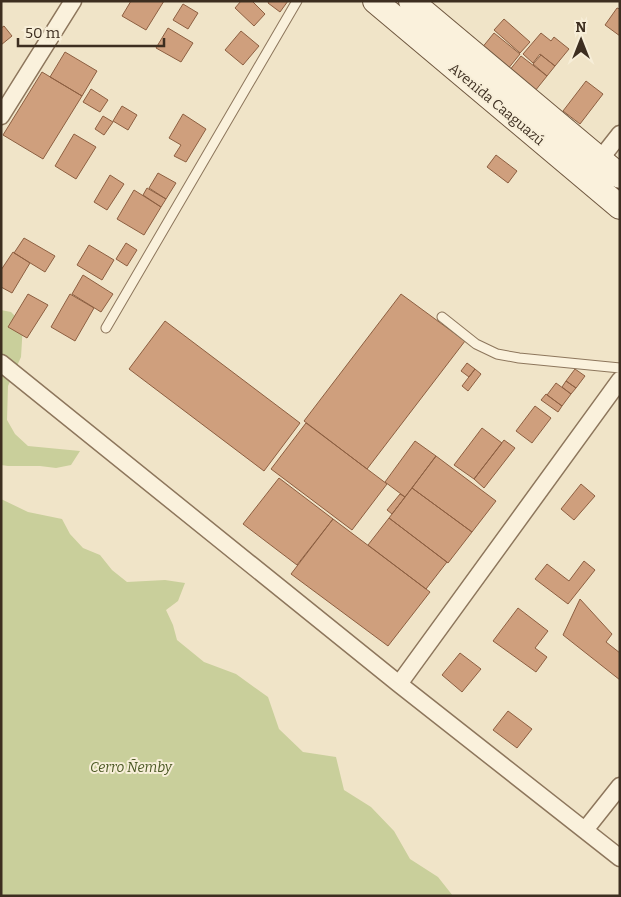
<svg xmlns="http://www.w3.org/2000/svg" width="621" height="897" viewBox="0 0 621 897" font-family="Bitter,serif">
<rect width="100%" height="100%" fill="#f0e4c8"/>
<path fill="#c9cf9b" d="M1,310L11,312L23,324L21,357L8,386L7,420L15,434L28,446L80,451L71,465L56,468L40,466H8L1,465Z
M1,499L28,512L62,519L70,534L83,548L100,555L112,570L127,582L165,580L185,583L178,601L166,610L173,625L177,640L204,662L236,674L268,697L279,729L303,752L336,757L344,790L371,807L394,831L410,859L438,877L453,896H1Z"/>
<path fill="#cf9f7d" stroke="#8d5f41" d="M131,1H164L146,30L122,16Z
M241,1H252L265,14L254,26L235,8Z
M269,1H288L280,12L268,3Z
M183,4L198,13L188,29L173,20Z
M617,8L620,9V36L605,25Z
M504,19L530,42L520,53L494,30Z
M4,26L12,36L1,45V28Z
M168,28L193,43L181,62L156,48Z
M241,31L259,46L243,65L225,50Z
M494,33L520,54L507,70L481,49Z
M541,33L551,41L554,37L569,49L555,66L540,54L533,63L523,54Z
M65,52L97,71L82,96L50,77Z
M541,55L555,66L547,76L533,64Z
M521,56L547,76L535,91L509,71Z
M42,72L82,96L43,159L3,135Z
M586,81L603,94L580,124L563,111Z
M91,89L108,100L100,112L83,102Z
M122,106L137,115L128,130L113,121Z
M183,114L206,129L186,162L174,156L181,145L169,138Z
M103,116L113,122L104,135L95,129Z
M74,134L96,147L76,179L55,166Z
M496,155L517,171L508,183L487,167Z
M158,173L176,183L166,199L149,188Z
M110,175L124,184L107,210L94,202Z
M147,188L166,199L161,207L143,195Z
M134,190L161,207L144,235L117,219Z
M24,238L55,256L45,272L14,253Z
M126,243L137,250L127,266L116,259Z
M89,245L114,260L102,280L77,265Z
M13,252L30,263L12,293L1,287V270Z
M83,275L113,294L101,312L72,294Z
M28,294L48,305L27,338L8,327Z
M70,294L94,308L75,341L51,327Z
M401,294L465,341L367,469L304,421Z
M165,321L300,423L264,471L129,369Z
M467,363L475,369L469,377L461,371Z
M475,369L481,374L468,391L462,386Z
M575,369L585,376L576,388L566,381Z
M566,381L576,388L571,394L562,387Z
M556,383L571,394L562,406L547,395Z
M546,394L562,406L558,412L541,400Z
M535,406L551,418L532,443L516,431Z
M306,423L387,484L352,530L271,469Z
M482,428L502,443L474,479L454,465Z
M504,440L515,448L484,488L474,479Z
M415,441L436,456L405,497L385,482Z
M436,456L496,501L472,532L412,488Z
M279,478L333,519L297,565L243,524Z
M581,484L595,496L574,520L561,509Z
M412,488L472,532L448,563L389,518Z
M400,494L405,497L392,514L387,510Z
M389,518L447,562L426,589L368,545Z
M333,519L430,592L388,646L291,574Z
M584,561L595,570L568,604L535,579L547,564L569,581Z
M580,599L612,634L606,642L620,653V680L563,635Z
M518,608L548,631L535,648L547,657L536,672L493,641Z
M460,653L481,669L462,692L442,675Z
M508,711L532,729L517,748L493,730Z"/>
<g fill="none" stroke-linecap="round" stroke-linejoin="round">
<g stroke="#8d765c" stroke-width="11">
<path id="lane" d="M442,317L476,344L497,354L519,358L620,368
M106,328L297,1"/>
</g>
<g stroke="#8d765c" stroke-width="19">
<path id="street" d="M1,116L73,1
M594,167L620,134
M1,363L399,684L620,858
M399,684L620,380
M585,830L620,786"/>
</g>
<g stroke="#6f573f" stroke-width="26">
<path id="secondary" d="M375,1L620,207
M411,1L620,176"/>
</g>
<use href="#lane" stroke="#faf1dc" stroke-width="9"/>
<use href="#street" stroke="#faf1dc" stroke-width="16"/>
<use href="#secondary" stroke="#faf1dc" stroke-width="24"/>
</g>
<g text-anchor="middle" stroke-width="4" stroke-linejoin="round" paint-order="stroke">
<g font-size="14" fill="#3d2e20" stroke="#f7eed8">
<text transform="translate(497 104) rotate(40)" y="5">Avenida Caaguazú</text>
</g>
<g font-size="14" font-style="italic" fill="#4d5a26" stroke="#f7eed8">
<text x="131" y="772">Cerro Ñemby</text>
</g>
</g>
<rect width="621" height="897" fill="none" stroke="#3d2e20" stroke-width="5"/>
<g transform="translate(581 40)" stroke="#f7eed8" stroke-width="4" paint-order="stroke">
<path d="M0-4L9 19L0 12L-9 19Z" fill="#3d2e20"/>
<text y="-8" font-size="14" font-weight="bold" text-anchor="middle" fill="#3d2e20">N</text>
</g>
<path d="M18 38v8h146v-8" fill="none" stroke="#3d2e20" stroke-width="2.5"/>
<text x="25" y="38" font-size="15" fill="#3d2e20" stroke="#f7eed8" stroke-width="4" paint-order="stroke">50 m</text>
</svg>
